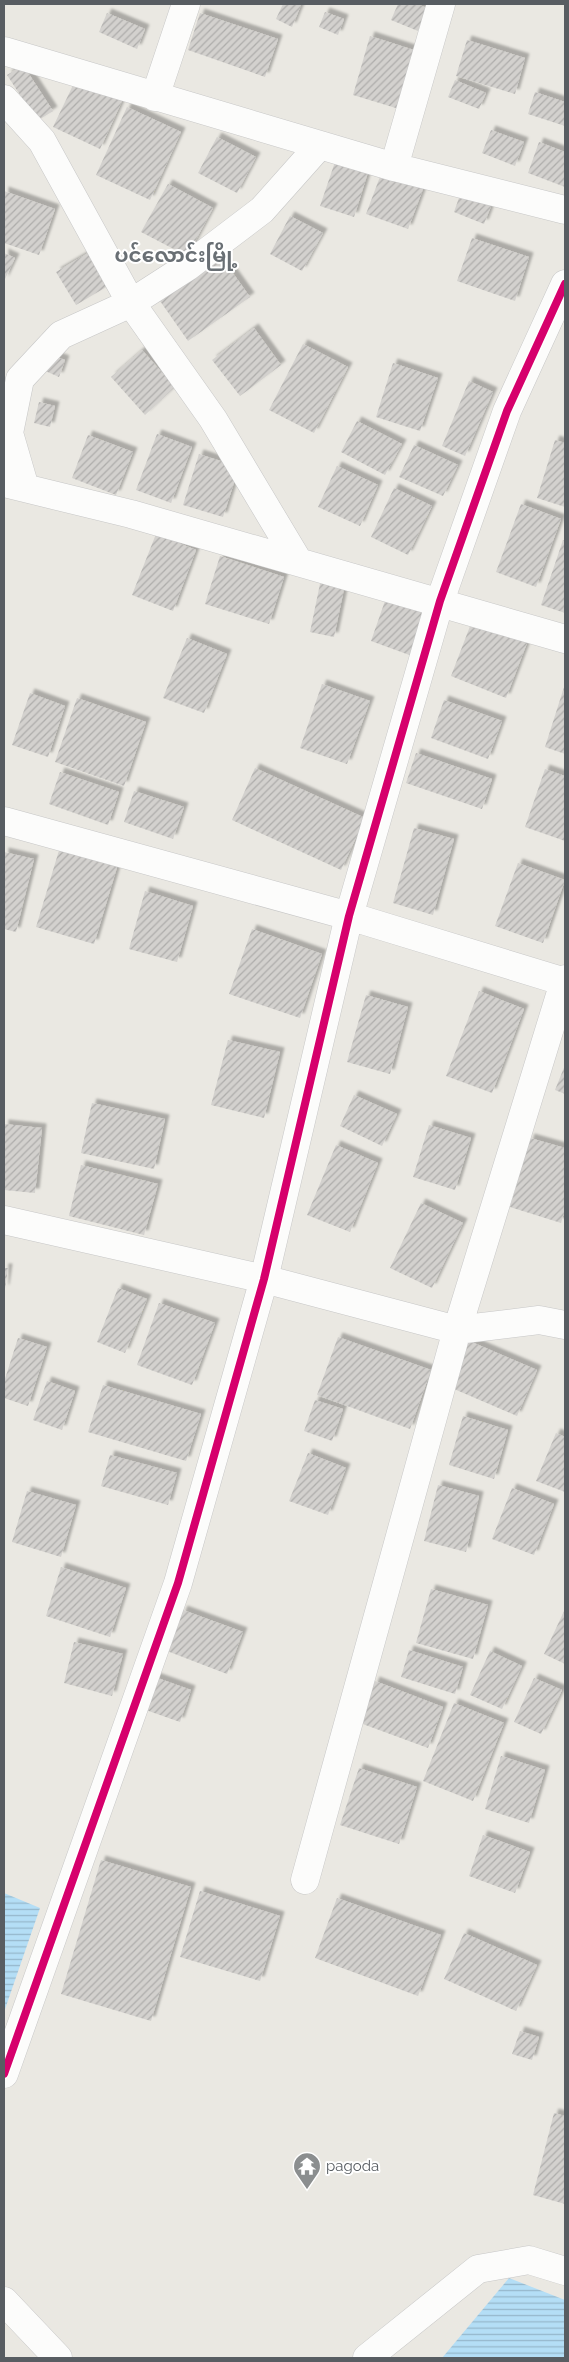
<svg xmlns="http://www.w3.org/2000/svg" width="569" height="2362" viewBox="0 0 569 2362" font-family="Raleway,'Noto Sans Myanmar',sans-serif">
<defs>
<pattern id="water-rules" width="6" height="5" patternUnits="userSpaceOnUse" patternTransform="scale(1.25)"><rect width="6" height="5" fill="#b4def6"/><path d="M0 2.5h6" fill="none" stroke="#95b7cb"/></pattern>
<pattern id="building-hatch" width="6" height="6" patternUnits="userSpaceOnUse" patternTransform="scale(1.25)"><rect width="6" height="6" fill="#d3d1ce"/><path d="M-1 1l2-2M0 6l6-6M5 7l2-2" fill="none" stroke="#aeadab"/></pattern>
<filter id="shadow"><feDropShadow dx="4.5" dy="-4.5" stdDeviation="1" flood-color="#0004"/></filter>
</defs>
<rect width="100%" height="100%" fill="#eae8e2"/>
<path fill="url(#water-rules)" d="M4,1893L40,1908L4,2012Z
M509,2278L565,2300V2358H442Z"/>
<path fill="url(#building-hatch)" filter="url(#shadow)" d="M283,4L301,5L292,27L276,19Z
M398,4H417L427,8L418,31L391,20Z
M325,12L344,19L338,35L319,27Z
M107,13L145,29L137,49L99,32Z
M200,13L278,39L265,77L188,50Z
M370,36L417,51L399,109L353,95Z
M467,40L525,58L515,94L456,76Z
M23,65L53,111L37,121L7,75Z
M76,79L122,101L100,149L53,127Z
M455,80L486,93L479,109L448,97Z
M535,92L565,102V126L528,114Z
M127,107L181,132L150,200L96,175Z
M491,130L524,142L515,166L482,153Z
M217,137L256,157L237,193L198,173Z
M539,142L565,152V187L528,173Z
M336,159L369,169L354,217L320,206Z
M381,174L423,189L408,229L366,214Z
M168,184L213,208L187,256L141,232Z
M462,189L493,201L484,224L454,212Z
M4,191L55,209L39,255L4,243Z
M290,216L323,233L302,271L270,254Z
M472,238L529,257L515,301L457,281Z
M4,253L15,258L4,281Z
M88,253L108,286L76,305L56,272Z
M222,258L250,297L188,341L160,301Z
M254,328L281,365L240,396L212,360Z
M303,344L348,367L314,433L269,410Z
M142,350L175,387L145,415L111,377Z
M49,354L65,360L59,377L43,370Z
M393,363L438,378L420,431L376,417Z
M469,381L493,392L465,456L442,446Z
M39,402L55,406L50,427L34,423Z
M357,421L402,444L385,475L341,452Z
M157,434L192,447L171,503L136,490Z
M88,435L133,452L116,495L72,478Z
M555,440L565,443V507L537,498Z
M414,445L458,465L443,496L399,477Z
M199,454L239,467L223,517L183,505Z
M337,466L378,485L360,526L318,507Z
M394,488L432,506L408,555L371,537Z
M521,504L561,519L536,587L496,572Z
M156,534L196,550L173,611L132,595Z
M563,540H565V613L541,605Z
M220,556L284,577L269,624L205,604Z
M321,579L345,584L334,637L310,632Z
M386,598L427,613L412,656L371,641Z
M472,621L527,643L506,698L451,676Z
M187,638L227,654L204,713L163,698Z
M322,684L370,701L347,764L300,748Z
M565,684V754L545,747Z
M30,693L65,706L48,757L12,745Z
M77,698L146,722L124,786L55,762Z
M444,700L502,721L488,759L431,738Z
M416,753L492,779L482,809L406,783Z
M255,768L365,818L341,870L232,820Z
M545,769L565,776V841L525,827Z
M60,772L119,792L108,825L49,804Z
M134,791L184,807L173,839L124,822Z
M414,828L454,839L433,915L393,903Z
M60,847L118,864L94,944L36,927Z
M4,852L34,859L16,932L4,929Z
M518,863L565,880L543,943L495,926Z
M145,891L193,906L177,962L129,949Z
M252,929L322,954L300,1018L229,994Z
M479,991L524,1009L492,1093L446,1076Z
M366,995L408,1007L390,1074L347,1062Z
M228,1040L280,1052L264,1118L211,1105Z
M565,1065V1094L555,1090Z
M354,1095L397,1114L382,1146L340,1126Z
M92,1103L165,1119L154,1169L81,1153Z
M4,1124L42,1128L35,1193L4,1190Z
M429,1125L471,1138L455,1190L413,1177Z
M530,1138L565,1148V1209L561,1223L510,1207Z
M336,1145L378,1163L350,1232L307,1215Z
M81,1165L158,1184L144,1235L69,1216Z
M421,1203L463,1223L432,1288L390,1268Z
M4,1268H8L5,1289H4Z
M118,1288L147,1299L125,1353L97,1342Z
M159,1303L215,1323L192,1385L137,1365Z
M338,1337L431,1370L410,1429L317,1395Z
M18,1338L47,1347L28,1406L4,1398V1382Z
M467,1340L537,1370L517,1416L447,1386Z
M47,1381L75,1391L62,1430L33,1420Z
M103,1385L201,1414L186,1461L88,1432Z
M315,1400L343,1409L332,1441L304,1431Z
M463,1416L508,1430L494,1479L449,1465Z
M556,1433L565,1437V1492L536,1481Z
M308,1453L346,1468L328,1515L289,1501Z
M110,1455L177,1473L168,1505L101,1486Z
M438,1485L479,1496L466,1552L424,1541Z
M512,1488L554,1504L534,1555L492,1539Z
M27,1491L76,1505L61,1557L12,1542Z
M61,1567L126,1588L110,1637L46,1616Z
M431,1589L488,1605L473,1659L416,1643Z
M565,1609V1664L544,1654Z
M183,1610L243,1632L227,1674L167,1651Z
M74,1642L123,1654L112,1696L64,1683Z
M409,1650L463,1667L455,1694L401,1677Z
M490,1651L522,1666L502,1709L470,1695Z
M152,1676L191,1690L180,1722L140,1708Z
M534,1678L562,1690L541,1734L514,1722Z
M375,1681L443,1707L428,1748L360,1723Z
M454,1703L504,1723L473,1801L423,1781Z
M501,1756L545,1770L529,1823L485,1809Z
M359,1768L417,1787L399,1844L340,1825Z
M483,1835L530,1852L515,1893L469,1876Z
M101,1860L191,1887L151,2021L61,1994Z
M200,1891L280,1916L260,1981L180,1957Z
M337,1898L441,1935L418,1996L315,1958Z
M464,1933L537,1965L516,2011L444,1979Z
M520,2031L539,2037L532,2060L512,2054Z
M554,2113L565,2116V2204L533,2195Z"/>
<g fill="none" stroke-linecap="round" stroke-linejoin="round">
<g stroke="#c7c7c7" stroke-width="29">
<path id="minor" d="M4,51L394,167L565,210
M155,97L186,4
M4,99L42,141L131,303L213,419L298,561
M394,167L441,4
M4,483L131,514L565,639
M25,488L9,433L20,379L61,335L131,303L187,267L262,210L319,146
M4,821L349,916L565,982
M4,1220L264,1279L457,1330L539,1320L565,1325
M305,1880L457,1330L565,979
M4,2074L178,1583L264,1279L349,916L440,601L507,411L565,284
M4,2301L58,2358
M367,2358L478,2269L529,2260L565,2271"/>
</g>
<use href="#minor" stroke="#fcfcfb" stroke-width="28"/>
<g stroke="#fff" stroke-width="11">
<path id="cycleway" d="M4,2074L178,1583L264,1279L349,916L440,601L507,411L565,284"/>
</g>
<use href="#cycleway" stroke="#d6006c" stroke-width="8"/>
</g>
<defs>
<g id="temple-pin" transform="scale(1.4375)"><path d="M0 17L-7.5 6A9.5 9.5 0 1 1 7.5 6Z" fill="#8b8e8f" stroke="#fff"/><path d="M0-6L5-2H3V0L6.5 2.5H4V6H1.5V3h-3V6H-4V2.5H-6.5L-3 0V-2H-5Z" fill="#fff"/></g>
</defs>
<g fill-rule="evenodd">
<use href="#temple-pin" x="307" y="2166"/>
</g>
<g text-anchor="middle" stroke-width="4" stroke-linejoin="round" paint-order="stroke">
<g font-size="15" fill="#585d62" stroke="#fff" text-anchor="start">
<text x="326" y="2171">pagoda</text>
</g>
<g font-size="20" font-weight="bold" fill="#696f74" stroke="#fff">
<text x="176" y="262">ပင်လောင်းမြို့</text>
</g>
</g>
<rect width="569" height="2362" fill="none" stroke="#585d62" stroke-width="10"/>
</svg>
